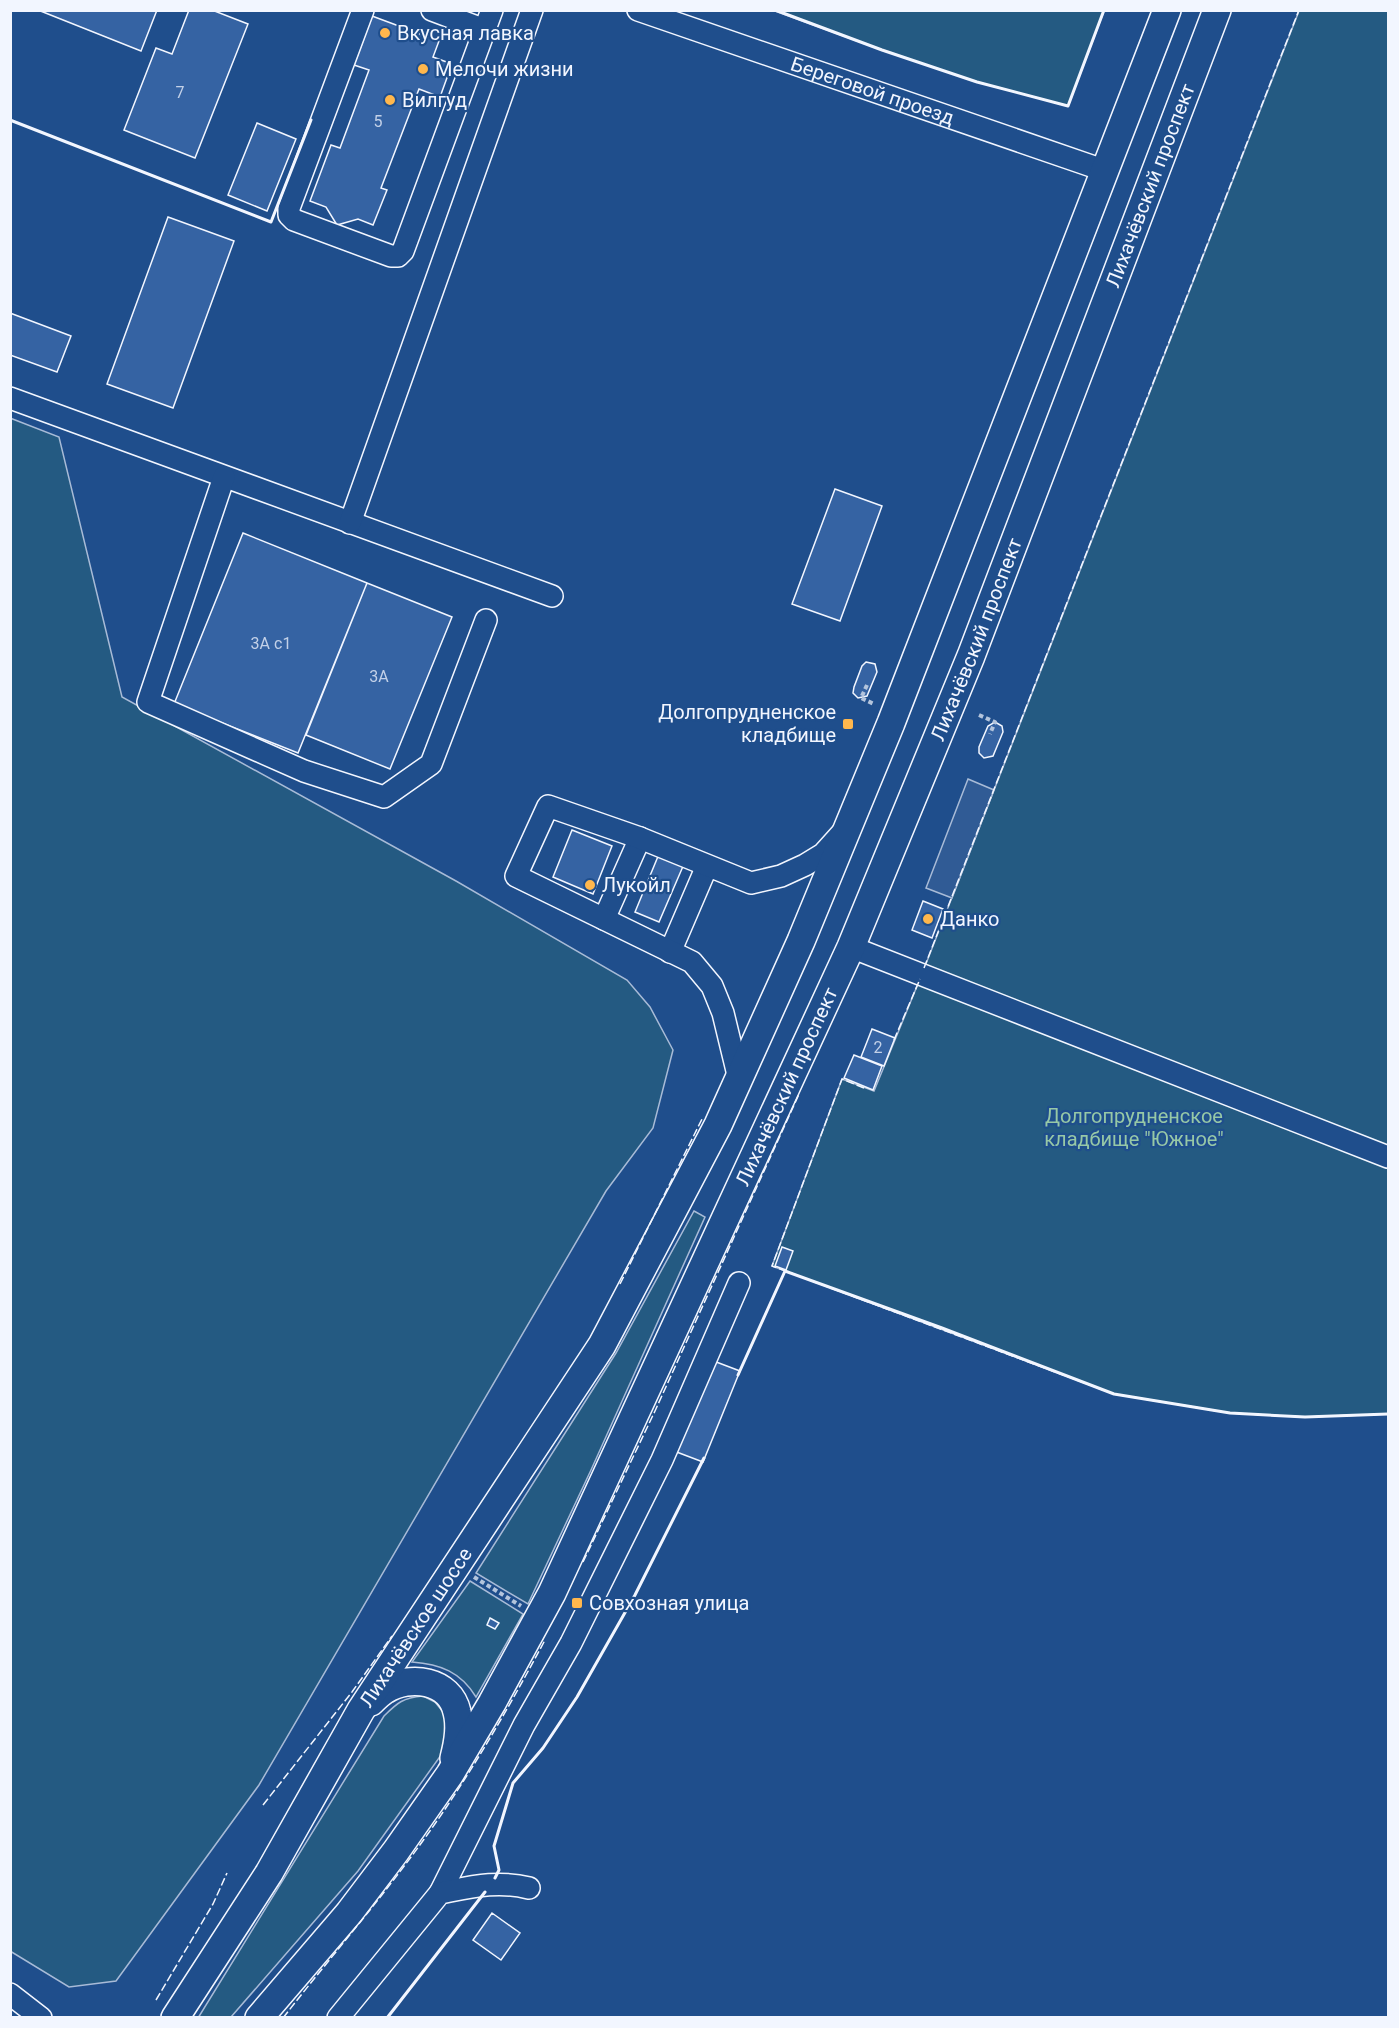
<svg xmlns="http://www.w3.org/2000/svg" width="1399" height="2028" viewBox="0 0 1399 2028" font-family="Roboto,sans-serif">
<rect width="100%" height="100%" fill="#1f4e8c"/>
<path fill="#245a82" stroke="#a8bbd7" stroke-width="1.5" d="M775,11H1104L1068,106L977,82L882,50Z
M1299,11H1388V1414L1305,1417L1230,1413L1114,1394L772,1266L842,1079L874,1091L922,974Z
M10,418L59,437L122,697L456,881L627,980L650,1007L673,1050L653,1128L606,1191L259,1785L116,1981L69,1987L10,1951Z
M694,1211L705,1217L591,1470L528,1604L476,1573L616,1353Z
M470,1581L523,1614L476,1697C461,1672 440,1664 412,1662Z
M423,1696L435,1702L448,1718L444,1751L358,1871L231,2017L198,2018L384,1716C398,1702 403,1698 423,1696Z"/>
<path fill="#305b95" stroke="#a8bbd7" stroke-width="1.5" d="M968,779L994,790L952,898L926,888Z"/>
<path fill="#3563a3" stroke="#f2f6ff" stroke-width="1.5" d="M38,10H157L141,51Z
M189,10H212L248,24L195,158L124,130L156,48L172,54Z
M372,16L439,41L433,57L452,64L440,97L419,89L381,188L387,190L373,225L358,219L337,225L326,207L310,201L331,145L340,148L369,70L354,65Z
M257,123L296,139L267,211L228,195Z
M168,217L234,241L173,408L107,384Z
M10,313L71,336L57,372L10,355Z
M835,489L882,506L840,621L792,604Z
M243,533L367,583L298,753L174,704Z
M367,583L452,617L390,769L306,735Z
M866,662L875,664L877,672L867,696L858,698L853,693L854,687L862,666Z
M995,722L1002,726L1003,732L993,756L984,758L979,753V747L988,726Z
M572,830L612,846L593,894L553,877Z
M659,854L684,864L659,922L635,912Z
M923,901L943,909L932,938L912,930Z
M872,1029L895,1038L884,1066L861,1057Z
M854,1055L882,1066L873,1090L844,1078Z
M782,1247L793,1251L786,1270L775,1266Z
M711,1360L740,1371L703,1462L674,1451Z
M490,1618L499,1623L495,1629L487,1625Z
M492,1913L520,1933L501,1960L473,1940Z"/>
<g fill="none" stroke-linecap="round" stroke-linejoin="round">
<g stroke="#f2f6ff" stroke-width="24">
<g id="minor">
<path d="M363,10L289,208V215L294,220L391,256H398L403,251L492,10"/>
<path d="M432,10L485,30"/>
<path id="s1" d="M638,10L1106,171"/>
<path d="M10,398L552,596"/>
<path d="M224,477L148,702L304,771L384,797L431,764L486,620"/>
<path d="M350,523L532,10"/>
<path d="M604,919L640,838"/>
<path d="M851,947L1388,1157"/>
<path d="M670,952L707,866"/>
<path d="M739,1079L723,1013L712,986L692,962L516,876L548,806L640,838L751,883L781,876L805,865L823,854L841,834"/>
<path d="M440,1893L524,1725L571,1643L662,1460L739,1283"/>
<path d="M10,1994L41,2018"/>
<path d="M338,2018L440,1893C471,1887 497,1880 529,1888"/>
</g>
</g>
<g stroke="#f2f6ff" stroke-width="30">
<g id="major">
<path d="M371,1702C375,1698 380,1693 385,1690C410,1674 450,1680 457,1712C461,1727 458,1743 454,1758"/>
<path id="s2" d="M175,2018L269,1873L361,1710L602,1345L718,1125L801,941L891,723L1167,10"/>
<path id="s3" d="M259,2018L349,1913L396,1851L450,1774L492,1703L552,1593L851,947L971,656L1217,10"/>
</g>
</g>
<path stroke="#b3c4dc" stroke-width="4" stroke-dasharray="4.5 3" stroke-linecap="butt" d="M867,685L861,698L874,704
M979,715L995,722L990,734
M474,1577L521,1606"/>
<use href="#minor" stroke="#1f4e8c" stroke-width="21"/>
<use href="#major" stroke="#1f4e8c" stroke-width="27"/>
<path stroke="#f2f6ff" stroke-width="1.5" stroke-dasharray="8 3" stroke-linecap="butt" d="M924,968L1299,10
M894,1040L920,979
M864,1088L842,1079L772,1266L1114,1394L1230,1413L1305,1417L1388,1414
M620,1284L703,1117
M583,1562L655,1411L799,1094
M263,1805L352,1692L392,1636
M156,2000L213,1904L227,1873
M283,2018C325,1964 370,1912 411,1857C462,1789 505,1715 545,1640"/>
<path stroke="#f2f6ff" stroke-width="3" d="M775,10L882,50L977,82L1068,106L1104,10
M10,120L271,222L311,120
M738,1375L785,1271L942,1328L1114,1394L1230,1413L1305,1417L1388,1414
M495,1878L499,1870L494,1846L513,1783L543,1748L577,1697L635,1595L704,1458
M387,2018L485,1892"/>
</g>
<g fill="#ffb74d" stroke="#1f4e8c" stroke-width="2">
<circle cx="385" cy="33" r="6"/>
<circle cx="423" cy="69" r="6"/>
<circle cx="390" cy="100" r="6"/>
<rect x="842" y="718" width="12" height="12" rx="3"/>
<circle cx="590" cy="885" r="6"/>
<circle cx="928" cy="919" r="6"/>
<rect x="571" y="1597" width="12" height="12" rx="3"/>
</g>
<g text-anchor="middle" stroke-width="4.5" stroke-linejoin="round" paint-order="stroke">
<g font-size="16" fill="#c3d1e8">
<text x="180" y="98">7</text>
<text x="378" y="127">5</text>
<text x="271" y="649">3А с1</text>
<text x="379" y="682">3А</text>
<text x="878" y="1053">2</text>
</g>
<g font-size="20" fill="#f2f6ff" stroke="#1f4e8c" text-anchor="start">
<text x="397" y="40">Вкусная лавка</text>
<text x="435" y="76">Мелочи жизни</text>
<text x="402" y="107">Вилгуд</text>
<text x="836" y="719" text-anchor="end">Долгопрудненское<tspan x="836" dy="23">кладбище</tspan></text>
<text x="602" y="892">Лукойл</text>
<text x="940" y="926">Данко</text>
<text x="589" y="1610">Совхозная улица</text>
</g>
<g font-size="20" fill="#f2f6ff" stroke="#1f4e8c">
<text dy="7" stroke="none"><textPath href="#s1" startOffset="248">Береговой проезд</textPath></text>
<text dy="7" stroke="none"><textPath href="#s3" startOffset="2048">Лихачёвский проспект</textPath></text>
<text dy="7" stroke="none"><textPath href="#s3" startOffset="1562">Лихачёвский проспект</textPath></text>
<text dy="7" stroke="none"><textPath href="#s3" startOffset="1076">Лихачёвский проспект</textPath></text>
<text dy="7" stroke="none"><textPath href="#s2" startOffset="459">Лихачёвское шоссе</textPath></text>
</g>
<g font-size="20" fill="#97c8a6" stroke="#1f4e8c">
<text x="1134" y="1123">Долгопрудненское<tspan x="1134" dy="23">кладбище "Южное"</tspan></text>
</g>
</g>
<rect width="1399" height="2028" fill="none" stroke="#f2f6ff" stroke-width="24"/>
</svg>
